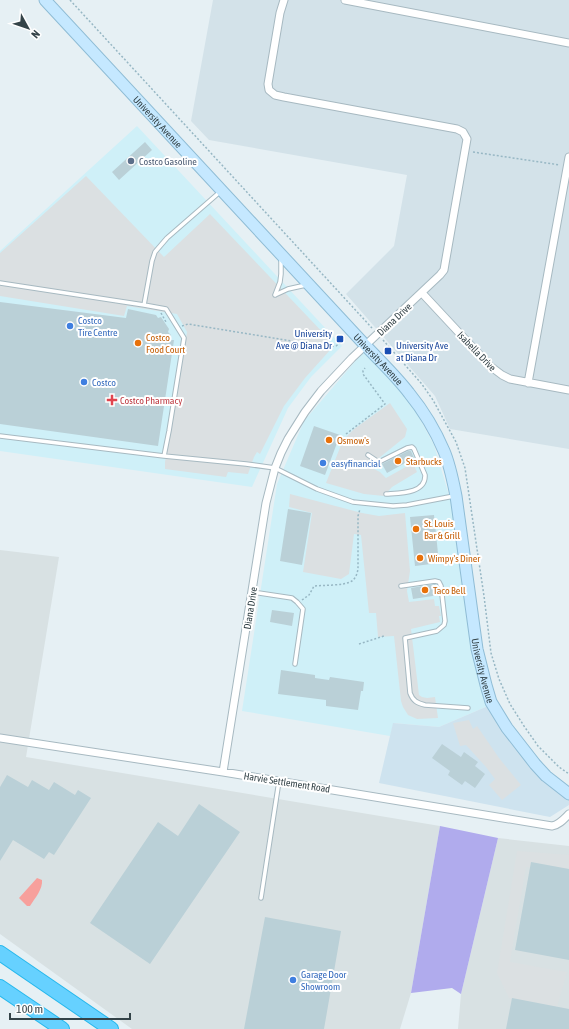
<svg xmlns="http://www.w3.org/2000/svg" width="569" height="1029" viewBox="0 0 569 1029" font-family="'Asap Condensed',sans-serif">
<rect width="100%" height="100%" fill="#e6f0f4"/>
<path fill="#d3e2e9" d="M213,0H569V449L450,429L435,396L346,294L394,246L407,175L209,140L191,121Z"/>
<path fill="#cff0f8" d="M137,126L342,346L311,377L288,408L252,487L0,451V251Z
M364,351L399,388L415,410L434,445L454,512L488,706L439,727L394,723L390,736L242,711L277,484L304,421Z"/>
<path fill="#d8e1e3" d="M0,550L59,557L26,757L440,826L411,993L400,1029H132L0,934Z
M498,838L569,846V1029H458L461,994Z"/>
<path fill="#cee3ef" d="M488,706L569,799V805L550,817L379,783L393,723L439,727Z"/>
<path fill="#b0abed" d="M440,826L498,838L461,994L452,988L411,993Z"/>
<path fill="#dbe0e2" d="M86,176L164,257L210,214L329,339L326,343L331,349L305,378L284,406L260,454L257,452L254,457L248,474L228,472L226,477L165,469V462L187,332L177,314L127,306L124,316L0,296V253Z
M390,403L407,429L405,437L379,458L369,463L368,466L380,472L386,478L413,463L417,472L392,487L384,496L364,494L326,483L343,440L354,429Z
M290,494L362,513L379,516L405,513L410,571L407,591L409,602L434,599L435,606H439L441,616H439L440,622L411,629L419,695L422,697L427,698L435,697L438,718L417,719L408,715L403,707L401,701L394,636L378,637L376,613H369L361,535L354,534L349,574L341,579L303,572L312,513L289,507Z
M469,720L473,729L477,726L499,758L521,785L502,800L489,785L495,779L486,767L466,745L460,746L453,723Z
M517,851L569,855V874L526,867L510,962L567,972L557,1007L509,998L497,973Z"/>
<path fill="#f7a09c" d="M37,878L42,880C43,889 35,898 30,906H27L19,898Z"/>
<path fill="#bad0d7" d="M145,142L152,150L119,180L112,172Z
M0,302L126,318L128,309L156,315L158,318L161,317L169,329L168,332L171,335V340H174L158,446L0,424Z
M314,426L340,435L325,475L300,466Z
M408,451H411L414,458L387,473L382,464Z
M288,509L311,513L302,565L280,561Z
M434,515L439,563L415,566L410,517Z
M435,584L437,586L439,595L413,599L411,588Z
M272,610L294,613L292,626L270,622Z
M281,670L315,675V678L329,680L330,677L364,682L363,691H361L358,710L326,706V700L278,694Z
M442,744L461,757L464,752L478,762L475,766L485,774L475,788L465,781L462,785L448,775L450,771L432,758Z
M7,775L28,787L32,780L49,790L54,782L75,795L78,790L91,798L54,855L49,852L44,859L13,840L0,861V787Z
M199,804L240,832L150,964L90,923L158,822L178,836Z
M531,862L569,869V960L515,950Z
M265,917L341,931L324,1029H244Z
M512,998L569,1009V1029H506Z"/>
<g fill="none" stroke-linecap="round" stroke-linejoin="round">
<g stroke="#a7b9c1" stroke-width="5.5">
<path id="lane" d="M0,283L144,305L152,261L155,252L167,238L221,191
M275,295L280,282L281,274V259
M275,295L288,289L306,285
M144,305L166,309L184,338L169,431L164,456L246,464L275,468L317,489L353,502L393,506L407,505L454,496
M0,436L164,456
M368,455L377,461H381L407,448L412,447L414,449L425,475C426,494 399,493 386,494
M401,586L435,581L439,582L441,586L445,621L444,625L437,631L405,638L410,693C413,701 417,703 425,705L468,708
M252,592L292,598L297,602L303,609L295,664
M261,898L279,781"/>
</g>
<g stroke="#a7b9c1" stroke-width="9">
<path id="street" d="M345,0L569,43
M422,293L490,366L502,375L510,379L569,390
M528,383L569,157
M0,738L223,772L552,826C559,825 564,819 569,814
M223,772L266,503L275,468L281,453L288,439L305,412L321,391L352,358L440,275L444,270L445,264L467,139L463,132L457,129L284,97L275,95L269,90L268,84L280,13L284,0"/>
</g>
<g stroke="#8fbcd5" stroke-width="13">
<g id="secondary">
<path id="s1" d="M45,0L365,345C380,361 396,376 409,393C422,409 436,432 444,451C450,465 453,481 456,496L477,649L486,685L491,702L507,728L535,764L546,776L569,794"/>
</g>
</g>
<g stroke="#28b8ec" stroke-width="16">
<path id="highway" d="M0,953L111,1029
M0,987L62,1029"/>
</g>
<path stroke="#97b7c4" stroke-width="1.5" stroke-dasharray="2 2" stroke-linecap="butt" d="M70,0L372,328
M473,152L560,165
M161,313L166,322
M182,326L188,324L316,345L336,346L341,342
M383,340L421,383L433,400L456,442L465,468L484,596L491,653L499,679L510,704L524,726L538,746L559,767L569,774
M346,434L385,404L363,374V371L365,368
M302,600L309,595L314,586C323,585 344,586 352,581C356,578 358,572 358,567V516L360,509
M359,644L384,636"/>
<use href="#lane" stroke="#fff" stroke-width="3.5"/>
<use href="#street" stroke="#fff" stroke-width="7"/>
<use href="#secondary" stroke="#c5e8ff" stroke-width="11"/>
<use href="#highway" stroke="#66d1ff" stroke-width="14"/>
</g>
<circle fill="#5c6f8a" stroke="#fff" stroke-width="1.5" cx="131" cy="161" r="4"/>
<g fill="#3f7fe0" stroke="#fff" stroke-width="1.5">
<circle cx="70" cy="326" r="4"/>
<circle cx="84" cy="382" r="4"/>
<circle cx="323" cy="463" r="4"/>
<circle cx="293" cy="980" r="4"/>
</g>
<g fill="#1a4fb4" stroke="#fff" stroke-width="1.5">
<rect x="336" y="335" width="8" height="8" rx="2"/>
<rect x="384" y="347" width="8" height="8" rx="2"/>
</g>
<g fill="#e8710a" stroke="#fff" stroke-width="1.5">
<circle cx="138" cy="343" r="4"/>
<circle cx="329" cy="440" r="4"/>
<circle cx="398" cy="461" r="4"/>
<circle cx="416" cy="529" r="4"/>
<circle cx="420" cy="558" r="4"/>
<circle cx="425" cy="590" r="4"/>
</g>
<path fill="#e0444e" stroke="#fff" stroke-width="1.5" d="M110 394h4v4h4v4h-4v4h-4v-4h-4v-4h4z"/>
<g text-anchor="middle" stroke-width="4" stroke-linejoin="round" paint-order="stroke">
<g font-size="10" fill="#344348" stroke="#fff">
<text dy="4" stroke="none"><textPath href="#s1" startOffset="166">University Avenue</textPath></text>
<text transform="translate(394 319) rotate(-43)" y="4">Diana Drive</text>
<text transform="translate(477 351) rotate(46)" y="4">Isabella Drive</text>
<text dy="4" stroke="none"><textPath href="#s1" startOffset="490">University Avenue</textPath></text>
<text transform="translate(250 608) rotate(-81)" y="4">Diana Drive</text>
<text dy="4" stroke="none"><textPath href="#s1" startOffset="827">University Avenue</textPath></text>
<text transform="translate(287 782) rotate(9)" y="4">Harvie Settlement Road</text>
</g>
<g font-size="10" fill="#4e5e75" stroke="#fff" text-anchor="start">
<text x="139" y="165">Costco Gasoline</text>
</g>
<g font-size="10" fill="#366cbe" stroke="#fff" text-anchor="start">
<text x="78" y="324">Costco<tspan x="78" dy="12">Tire Centre</tspan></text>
<text x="92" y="386">Costco</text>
<text x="331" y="467">easyfinancial</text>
<text x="301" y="978">Garage Door<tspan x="301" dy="12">Showroom</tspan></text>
</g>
<g font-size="10" fill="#164399" stroke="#fff" text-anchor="end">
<text x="332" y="337">University<tspan x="332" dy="12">Ave @ Diana Dr</tspan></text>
<text x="396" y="349" text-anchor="start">University Ave<tspan x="396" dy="12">at Diana Dr</tspan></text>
</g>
<g font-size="10" fill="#c56008" stroke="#fff" text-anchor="start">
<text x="146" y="341">Costco<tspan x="146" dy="12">Food Court</tspan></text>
<text x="337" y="444">Osmow's</text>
<text x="406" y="465">Starbucks</text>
<text x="424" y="527">St. Louis<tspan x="424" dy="12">Bar &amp; Grill</tspan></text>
<text x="428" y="562">Wimpy's Diner</text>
<text x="433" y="594">Taco Bell</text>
</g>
<g font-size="10" fill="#be3a42" stroke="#fff" text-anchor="start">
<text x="120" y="404">Costco Pharmacy</text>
</g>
</g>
<g transform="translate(28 28) rotate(130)" stroke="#ffffff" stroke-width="3" paint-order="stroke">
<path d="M0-3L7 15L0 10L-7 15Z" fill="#344348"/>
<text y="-6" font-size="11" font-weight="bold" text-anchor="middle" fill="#344348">N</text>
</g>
<path d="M10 1013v6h120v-6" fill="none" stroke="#344348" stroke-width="2"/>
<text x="16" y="1013" font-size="12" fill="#344348" stroke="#ffffff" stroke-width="3" paint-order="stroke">100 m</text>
</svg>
